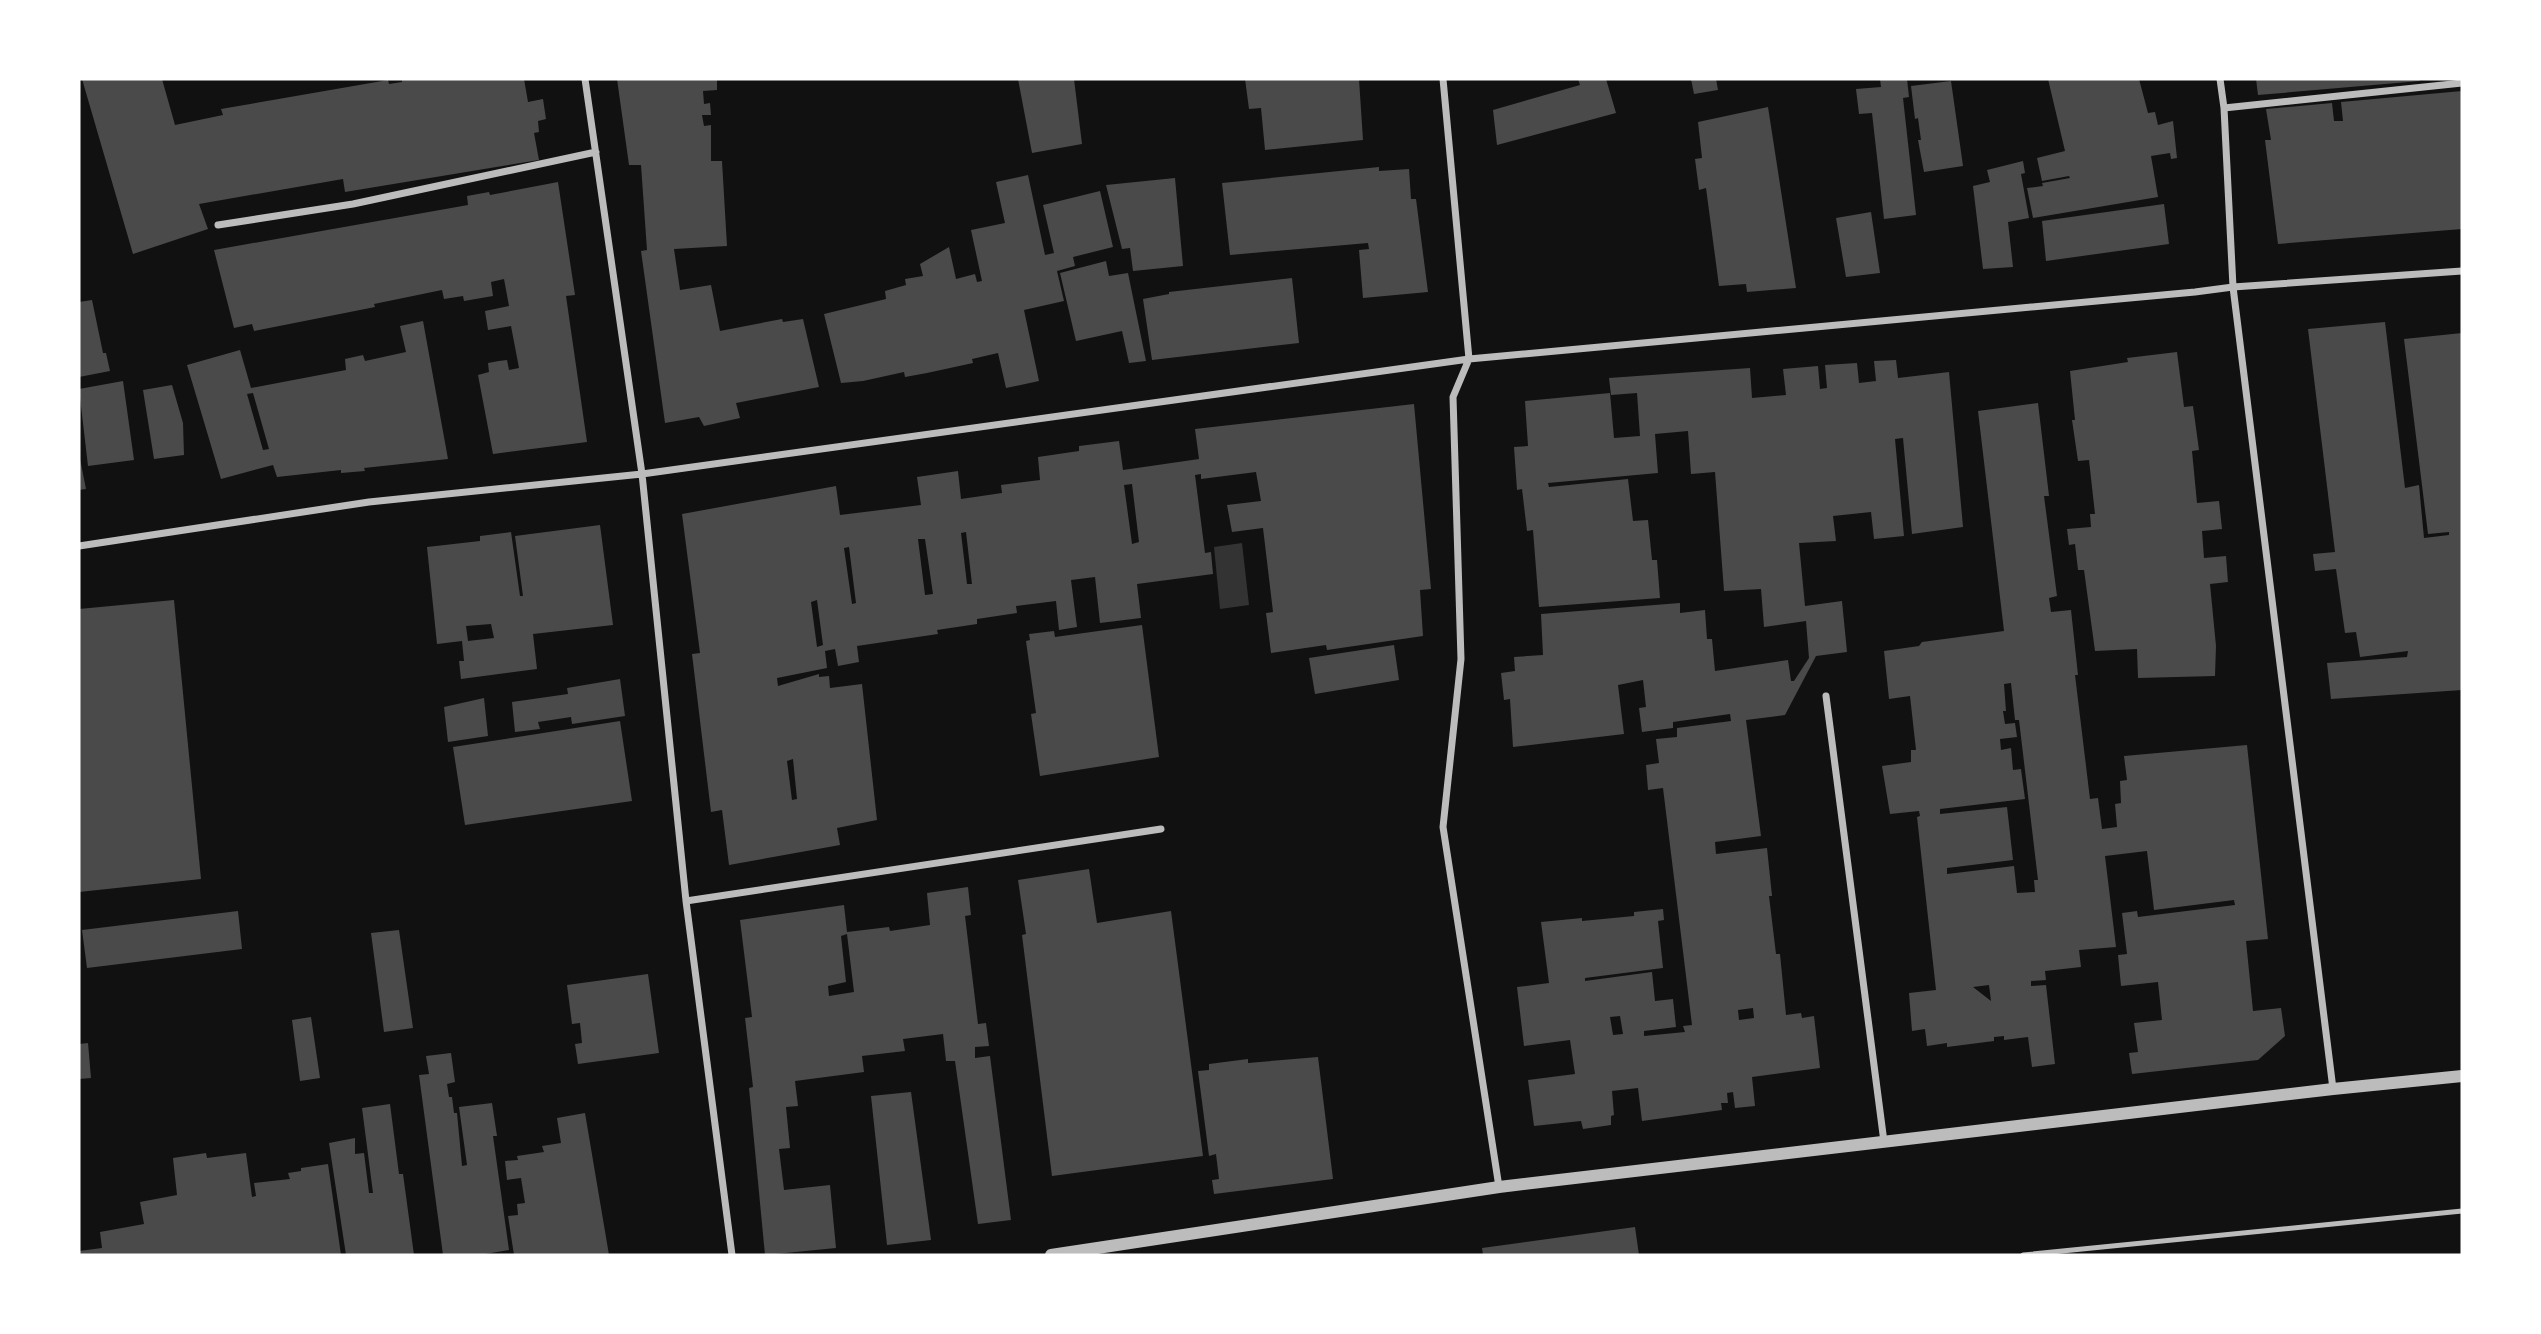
<svg xmlns="http://www.w3.org/2000/svg" width="2541" height="1334" viewBox="0 0 2541 1334" font-family="'PT Sans',sans-serif">
<rect width="100%" height="100%" fill="#111"/>
<path fill="#333" d="M1242,543L1249,605L1220,609L1214,547Z"/>
<path fill="#4a4a4a" fill-rule="evenodd" d="M82,79H162L175,125L223,115L221,109L388,80L389,84L402,82V79H524L528,102L543,99L546,119L538,121L539,132L534,133L539,160L345,192L343,179L199,204L208,229L133,254Z
M617,79H717V90L703,91L704,104L710,103L711,115H702L704,126L711,125V161H722L727,246L674,249L680,290L711,285L720,331L782,319L783,322L803,319L819,387L736,403L740,418L704,426L699,417L665,423L641,251L647,250L641,165H629Z
M1018,79H1074L1082,144L1032,153Z
M1245,79H1359L1363,140L1265,150L1261,108L1249,109Z
M1578,79H1606L1616,113L1497,145L1493,110L1580,85Z
M1691,79H1716L1718,90L1694,94Z
M1880,79H1907L1909,97L1903,98L1916,215L1884,219L1872,113L1859,114L1856,89L1881,87Z
M2048,79H2139L2148,113L2155,112L2158,125L2173,121L2177,158L2171,159L2170,153L2151,156L2158,197L2033,218L2027,188L2043,186L2042,183L2070,178L2069,176L2042,181L2037,158L2065,151Z
M2256,79H2419L2420,81L2258,95Z
M1951,81L1963,166L1924,172L1918,140H1921L1918,118L1915,119L1911,86Z
M2462,91V229L2278,244L2265,140H2271L2266,109L2332,103L2334,121H2343L2341,102Z
M1768,107L1796,288L1747,292L1746,284L1719,286L1706,188L1699,190L1695,159L1702,158L1698,122Z
M2023,161L2025,173L2021,174L2029,218L2008,222L2013,267L1983,269L1973,186L1990,182L1987,170Z
M1379,167V171L1409,169L1411,199H1416L1428,292L1363,298L1359,250L1369,249L1368,243L1230,255L1222,183Z
M1028,175L1045,255L1054,253L1043,205L1100,191L1113,247L1073,257L1075,266L1057,271L1064,301L1024,310L1039,381L1006,388L998,353L972,359L973,363L927,373L905,377L904,372L863,381L841,383L824,314L886,299L885,291L906,285L905,279L923,276L920,264L949,247L956,279L975,274L977,282L982,281L971,230L1005,223L996,182Z
M1175,178L1183,266L1133,271L1130,248L1122,249L1106,185Z
M558,182L575,295L566,296L587,442L493,454L478,375L489,372L488,363L499,361L507,360L509,370L519,368L511,326L488,330L485,311L509,306L504,279L491,282L493,296L464,301L463,296L444,299L442,290L374,304L375,307L355,311L254,331L252,324L234,328L214,250L468,205L467,196L489,192L490,195Z
M2164,204L2169,244L2046,261L2042,221Z
M1871,212L1880,273L1846,277L1836,218Z
M1106,261L1109,276L1128,273L1146,361L1129,363L1122,331L1076,341L1060,273Z
M1292,278L1299,343L1152,360L1143,299L1169,294V292Z
M92,300L103,353H106L110,371L79,377V302Z
M423,321L448,459L364,468L365,471L341,473V470L277,477L273,465L221,479L187,365L240,350L251,388L346,370L345,359L363,355L365,361L406,352L400,326ZM253,393L269,449L263,450L247,394Z
M2385,322L2405,488L2419,485L2424,538L2449,535V532L2428,534L2404,339L2462,333V690L2331,699L2327,663L2407,657L2408,651L2360,657L2356,632L2345,633L2336,569L2315,571L2313,554L2335,552L2308,329Z
M2177,352L2184,407L2193,406L2199,450L2192,451L2197,503L2219,501L2222,529L2202,531L2204,558L2226,556L2228,582L2210,584L2216,646L2215,676L2138,678L2137,649L2095,651L2084,570H2078L2075,544L2069,545L2067,529L2091,527L2090,514H2095L2089,460L2078,461L2072,420H2075L2070,371L2128,362L2127,358Z
M1896,360L1898,378L1949,372L1963,527L1912,534L1903,438L1895,439L1904,536L1874,539L1871,512L1833,516L1836,541L1799,543L1805,606L1842,601L1847,652L1816,656L1785,715L1746,720L1761,836L1715,842L1716,854L1767,848L1772,896H1769L1776,954H1780L1786,1015L1801,1013L1802,1018L1814,1016L1820,1068L1752,1077L1755,1106L1735,1108L1733,1092L1727,1093L1728,1103H1721L1722,1110L1642,1121L1638,1088L1612,1091L1614,1115L1611,1116V1125L1583,1129L1581,1121L1534,1126L1528,1080L1575,1074L1570,1040L1524,1046L1517,987L1549,983L1541,922L1582,918V921L1634,916V912L1663,909L1664,920L1658,921L1663,968L1585,978V981L1652,972L1655,1001L1673,999L1676,1027L1644,1031V1036L1685,1032L1683,1026L1692,1025L1663,788L1648,790L1646,765L1659,763L1656,739L1677,737V728L1731,721L1730,714L1673,722V728L1642,732L1639,708L1646,707L1643,680L1618,685L1624,734L1513,747L1510,699L1504,700L1501,673L1515,671L1514,657L1543,655L1541,614L1680,603V613L1705,610L1707,639H1712L1715,671L1788,660L1791,681H1794L1809,658L1806,621L1764,627L1761,589L1724,591L1715,472L1691,474L1688,431L1655,434L1658,473L1548,483L1549,487L1628,479L1633,521L1648,520L1652,560H1657L1660,598L1539,607L1533,530L1527,531L1522,489L1517,490L1514,447L1528,446L1525,401L1610,393L1614,438L1640,436L1637,393L1611,395L1609,378L1750,368L1752,398L1786,395L1783,369L1818,366L1820,389L1827,388L1825,365L1857,363L1859,383L1876,381L1874,361ZM1753,1008L1754,1018L1739,1020L1738,1010ZM1620,1016L1623,1034L1613,1035L1610,1017Z
M123,381L134,460L88,466L79,389Z
M172,385L183,423L184,455L154,459L143,390Z
M2038,403L2049,496H2044L2057,596L2049,598L2051,612L2071,610L2078,675H2075L2090,799L2098,798L2102,829L2117,827L2115,804L2121,803L2120,781L2127,780L2124,756L2247,745L2268,939L2246,941L2253,1011L2281,1008L2285,1036L2258,1060L2132,1074L2129,1053L2138,1052L2134,1023L2162,1020L2158,982L2121,986L2118,955L2127,954L2122,913L2137,911L2138,917L2235,905L2234,900L2154,910L2147,851L2105,856L2116,947L2079,950L2081,967L2045,971L2046,980L2031,981V986L2046,985L2055,1064L2032,1067L2028,1037L2004,1040V1036L1994,1037V1041L1947,1047V1043L1927,1046L1925,1029L1912,1031L1909,993L1936,990L1917,817L1920,816L1919,811L1890,814L1882,766L1911,762V750H1916L1910,696L1889,699L1884,651L1919,646L1922,642L2004,631L1978,411ZM2011,683L2015,720H2019L2038,880H2034L2035,892L2017,893L2014,866L1947,874V868L2013,860L2007,807L1940,814V809L2025,799L2021,769L2013,770L2011,748L2001,750L2000,739L2017,737L2015,723L2005,724L2003,711H2006L2004,684ZM1989,985L1991,1001L1973,987Z
M1414,404L1431,589L1420,590L1423,636L1327,650L1326,645L1271,653L1266,613L1273,612L1263,528L1232,532L1227,505L1261,501L1256,472L1201,479V474L1195,475L1205,553L1211,552L1213,574L1137,584L1141,618L1100,623L1095,577L1071,580L1077,627L1059,630L1056,601L1016,606L1017,613L977,619V624L937,630L938,634L857,646L859,662L838,666L835,649L825,651L827,668L777,678L778,686L819,674V677L829,676L830,688L862,684L877,820L837,828L840,845L729,865L722,810L711,812L692,654L700,653L682,514L836,486L840,515L921,505L917,477L958,471L961,499L1002,493L1001,485L1040,480L1038,457L1079,451V446L1119,441L1123,470L1199,459L1195,429ZM1132,484L1139,542L1132,544L1124,485ZM966,532L972,584H967L961,533ZM918,539H925L933,594L925,595ZM849,547L856,603L852,604L844,548ZM817,600L823,645L817,647L811,602ZM793,759L797,799L792,800L787,761Z
M79,459H80L86,489L79,490Z
M600,525L613,625L533,634L537,669L461,679L459,661H464L462,641L437,644L427,547L480,541V536L511,532L520,596H523L515,536ZM491,624L494,638L468,641L466,626Z
M174,600L201,879L79,892V609Z
M1142,625L1159,757L1040,776L1031,714L1036,713L1026,641L1030,640L1029,634L1054,631L1055,637Z
M1394,645L1399,680L1315,694L1309,658Z
M620,679L625,716L572,724L571,717L538,722L540,729L515,732L512,702L568,694L567,688Z
M484,698L488,736L448,742L444,707Z
M620,721L632,801L465,825L453,747Z
M1089,869L1097,923L1171,911L1203,1156L1052,1176L1022,935L1026,934L1018,880Z
M968,887L971,915L965,916L978,1024L986,1023L989,1046L975,1047V1058L990,1056L1011,1220L978,1224L955,1061H946L943,1034L903,1039L905,1051L862,1056L864,1072L795,1081L798,1106L786,1107L790,1148L779,1149L784,1190L830,1185L836,1248L765,1255L749,1088L753,1087L745,1018L752,1017L740,920L844,905L847,932L889,927L890,931L930,925L927,893ZM847,934L854,992L829,996L828,986L846,982L841,936Z
M238,911L242,949L87,968L82,930Z
M399,930L413,1028L384,1032L371,933Z
M648,974L659,1053L578,1064L575,1044L582,1043L580,1023L572,1024L567,985Z
M311,1017L320,1078L300,1081L292,1020Z
M88,1043L91,1078L79,1079V1044Z
M451,1053L455,1082L447,1084L449,1097H452L454,1113H457L462,1166L467,1165L459,1107L492,1103L497,1136H493L509,1250L479,1255H443L419,1075L429,1074L426,1056Z
M1318,1057L1333,1179L1214,1194L1212,1180L1219,1179L1216,1154L1209,1156L1198,1071L1209,1070V1064L1248,1059V1063Z
M911,1092L931,1240L887,1245L871,1096Z
M390,1104L399,1174H403L414,1255H346L329,1143L355,1138V1154L364,1153L369,1193H373L362,1108Z
M585,1113L609,1255H514L508,1216L518,1215L517,1204L525,1203L521,1178L507,1180L505,1161L518,1160L517,1156L544,1152L542,1146L561,1143L557,1118Z
M206,1153L207,1158L246,1153L252,1197L256,1196L254,1183L290,1179L288,1173L301,1171V1168L328,1164L341,1255H79V1251L102,1248L100,1232L144,1224L140,1202L177,1195L173,1158Z
M1635,1227L1639,1255H1483L1482,1248Z"/>
<g fill="none" stroke-linecap="round" stroke-linejoin="round">
<path stroke="#bcbcbc" stroke-width="5" d="M2023,1255L2462,1211"/>
<path stroke="#bcbcbc" stroke-width="7" d="M585,79L642,474L686,901L732,1255
M1443,79L1469,359L1453,397L1461,659L1443,827L1499,1187
M2220,79L2224,108L2233,287L2333,1089
M2224,108L2462,83
M218,225L353,204L596,152
M79,546L369,502L642,474L1469,359L2195,292L2233,287L2462,271
M1826,696L1884,1142
M686,901L1161,829"/>
<path stroke="#bcbcbc" stroke-width="12" d="M1051,1255L1499,1187L2333,1089L2462,1076"/>
</g>
<rect width="2541" height="1334" fill="none" stroke="#ffffff" stroke-width="161"/>
</svg>
